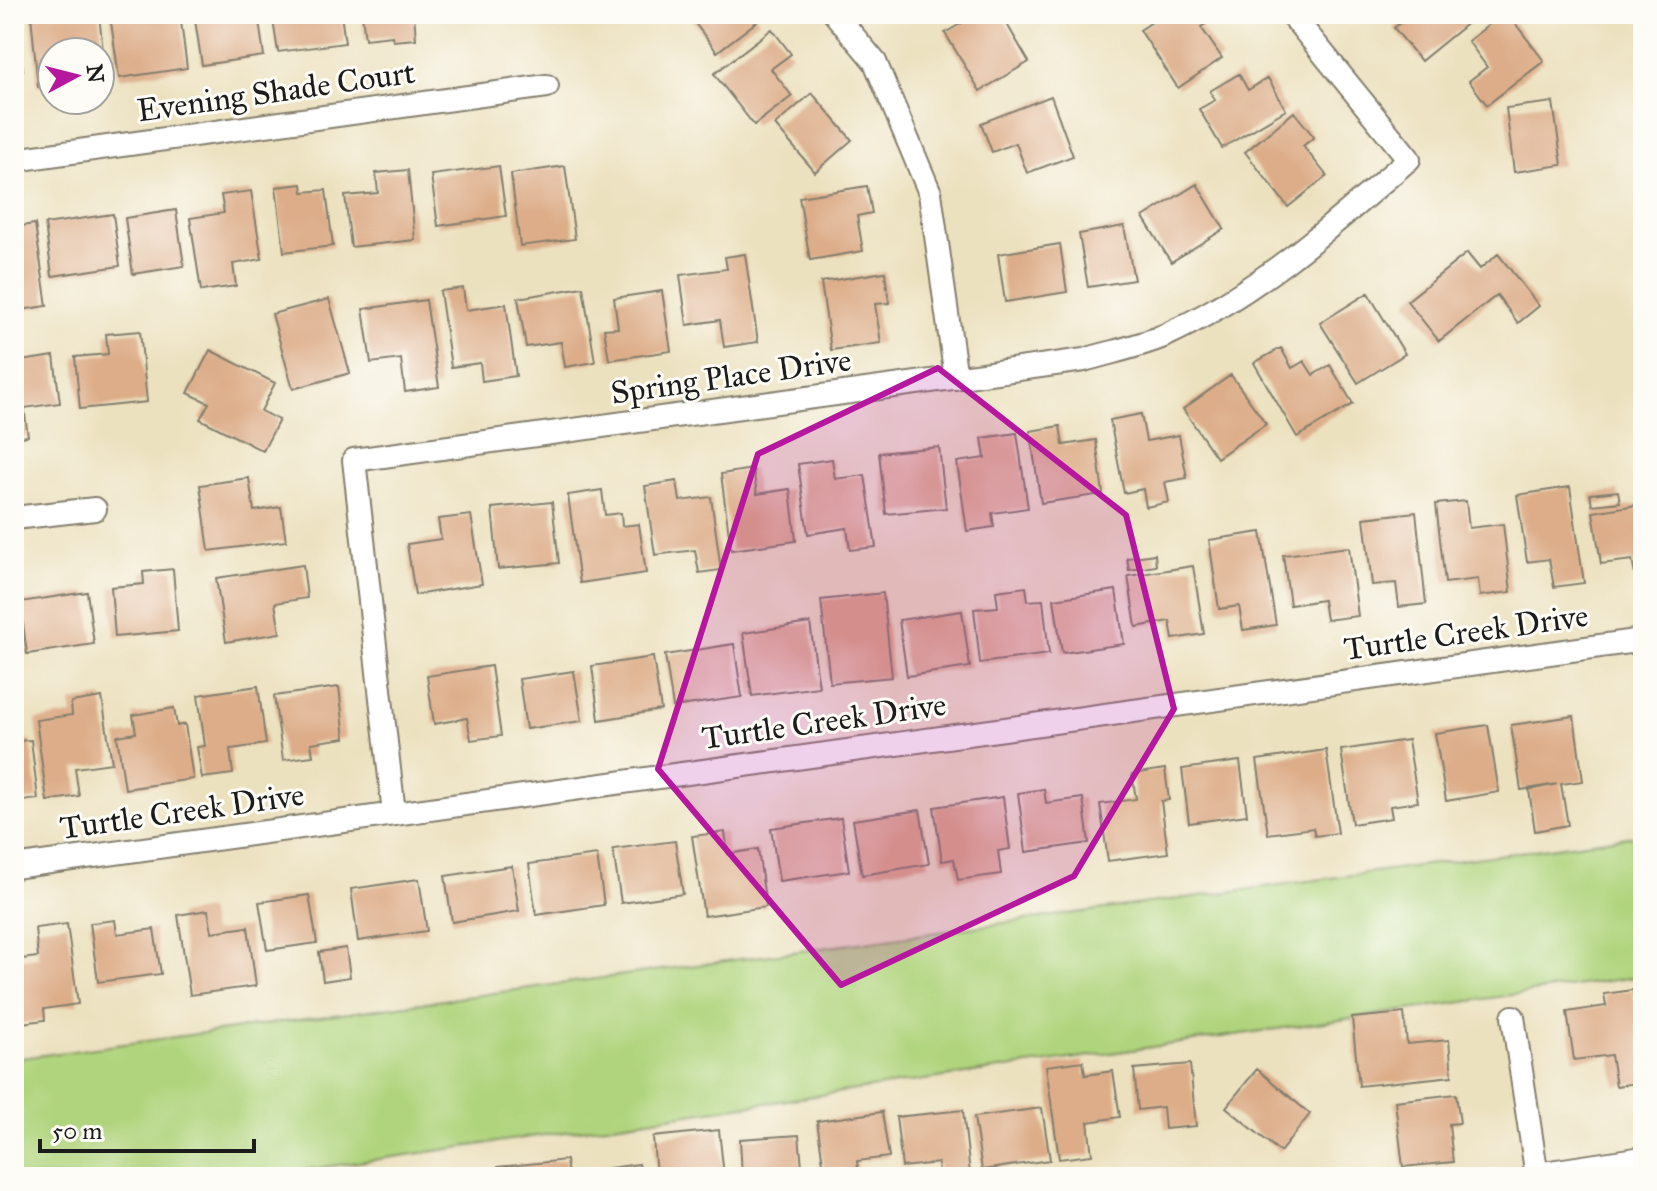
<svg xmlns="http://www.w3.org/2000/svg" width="1657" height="1191" viewBox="0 0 1657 1191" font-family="'IM FELL Great Primer',serif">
<rect width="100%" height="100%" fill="#fdfcf7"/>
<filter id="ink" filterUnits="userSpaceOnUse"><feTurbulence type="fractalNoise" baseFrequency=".0125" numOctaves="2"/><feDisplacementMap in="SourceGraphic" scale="16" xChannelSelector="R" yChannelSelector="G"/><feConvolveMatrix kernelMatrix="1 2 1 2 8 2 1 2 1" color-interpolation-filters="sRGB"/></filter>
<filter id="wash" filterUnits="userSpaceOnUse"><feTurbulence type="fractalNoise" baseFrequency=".006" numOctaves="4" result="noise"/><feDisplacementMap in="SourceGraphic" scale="32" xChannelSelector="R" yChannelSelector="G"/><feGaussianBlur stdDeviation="1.8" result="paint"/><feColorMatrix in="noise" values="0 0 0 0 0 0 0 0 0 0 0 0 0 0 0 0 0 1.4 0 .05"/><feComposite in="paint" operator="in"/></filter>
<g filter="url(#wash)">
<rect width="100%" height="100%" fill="#ece1bf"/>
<path fill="#b0d47d" stroke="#66784c" stroke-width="2" d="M1643,835V976L255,1177H14V1059Z"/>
<g id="blocks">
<path fill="#ddad89" d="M43,14H99L106,80H100V52H52V86L38,87L31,15Z
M180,14L187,68L119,78L110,15Z
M194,14H258L264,56L202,65Z
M272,14H341L345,43L278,52Z
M362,14H414L416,39L393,41L392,36L365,39Z
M688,14H754L759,20L717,52Z
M977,14H1001L1029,62L980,91L945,33Z
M1164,14H1210L1213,19L1201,27L1222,58L1178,88L1140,30Z
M1405,14H1473L1475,17L1421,61L1394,28L1407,17Z
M1503,14H1508L1544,61L1487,105L1469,81L1487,67L1468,41Z
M14,16L23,70L14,71Z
M772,29L791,54L771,69L792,96L754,125L714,74Z
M1239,74L1248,90L1268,78L1286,110L1222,148L1199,109L1215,100L1210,91Z
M812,93L852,140L815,172L775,125Z
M1051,96L1073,156L1027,173L1016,143L992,152L981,123Z
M1553,102L1562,165L1514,172L1506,108Z
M1294,112L1314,137L1303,146L1327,176L1288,207L1245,152Z
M499,166L506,216L438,226L431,175Z
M565,166L575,239L520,246L511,174Z
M408,170L415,240L351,247L345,196L378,193L376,173Z
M302,184L303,192L326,190L333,246L284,252L276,187Z
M1197,184L1224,229L1171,262L1143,217Z
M867,186L872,213L857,216L863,251L810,260L799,197Z
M251,191L262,259L233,264L236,286L201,291L190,218L224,213L221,195Z
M176,210L184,266L133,274L125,218Z
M113,214L120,266L52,276L45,224Z
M35,224L47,306L14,311V227Z
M1124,226L1134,280L1088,287L1079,234Z
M1060,244L1067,292L1005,302L998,254Z
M1467,253L1480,269L1498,254L1539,306L1518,323L1497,295L1439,341L1407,301Z
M745,254L758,342L724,347L720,320L687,325L680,275L727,269L725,257Z
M885,272L889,303L875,304L881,343L831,350L821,282Z
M583,287L595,362L565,367L561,342L526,347L518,298Z
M463,288L466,310L506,304L516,376L482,381L480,363L451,367L440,291Z
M662,291L671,351L609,360L604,329L618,328L614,298Z
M1368,293L1405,354L1358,383L1320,323Z
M329,299L350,373L293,389L272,314Z
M426,300L439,387L405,392L401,359L371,363L363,309Z
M140,331L147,402L80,409L75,357L108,354L106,334Z
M1281,348L1292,368L1304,361L1313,375L1330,365L1353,404L1297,437L1254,363Z
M210,350L275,383L261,411L279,420L263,451L200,419L209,403L188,393Z
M54,356L60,403L24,408L28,436L14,438V362Z
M1231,375L1266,424L1217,458L1183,409Z
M1141,414L1146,441L1179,435L1187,478L1165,482L1169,502L1146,507L1143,489L1124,493L1110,420Z
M1060,426L1063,445L1096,440L1103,494L1041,503L1030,431Z
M1017,433L1028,508L992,513L994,527L967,531L957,462L985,458L982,438Z
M939,447L946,508L886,514L879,453Z
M832,459L835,479L865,475L876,547L850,550L847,528L808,534L798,464Z
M753,469L757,494L790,489L796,541L731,550L721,474Z
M249,478L254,511L281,507L286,541L209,551L200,485Z
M677,481L680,501L711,497L721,570L699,573L695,550L655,555L645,486Z
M1570,487L1584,583L1554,587L1549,559L1527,562L1517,495Z
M602,490L605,515L621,513L622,526L639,524L646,573L580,583L568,495Z
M1618,491L1620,502L1592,505L1590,494Z
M1466,501L1469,528L1503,524L1511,592L1480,596L1478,579L1445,583L1436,504Z
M552,502L559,563L498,569L492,508Z
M1643,504V574L1635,575L1632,560L1601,564L1593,512Z
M1416,512L1426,604L1399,607L1396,583L1372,585L1364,518Z
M471,515L482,584L415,595L407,544L441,539L438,519Z
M1261,532L1276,625L1243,630L1239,606L1219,609L1209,540Z
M1349,547L1358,616L1326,620L1323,600L1290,605L1283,555Z
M1155,554L1156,566L1129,570L1127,558Z
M303,565L307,598L275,603L280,633L226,642L216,578Z
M1193,566L1204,634L1173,639L1170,621L1136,627L1128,576Z
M173,569L178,631L115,637L111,587L144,584L143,572Z
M1026,587L1028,601L1043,600L1049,654L980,663L974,609L998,607L996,591Z
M1116,590L1124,644L1062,653L1054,599Z
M87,592L94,644L27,654L20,602Z
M883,593L892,677L830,683L821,600Z
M962,611L970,667L907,676L899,620Z
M810,623L819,687L752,696L743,633Z
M734,644L742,697L673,707L665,655Z
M653,657L661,710L599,720L592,666Z
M491,666L501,736L471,740L467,718L434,724L427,676Z
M574,671L582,721L526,729L519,679Z
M258,686L266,744L230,749L233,774L202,778L197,747L205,746L198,695Z
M339,687L345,738L311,743L313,756L283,760L274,696Z
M102,697L112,763L75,768L79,796L47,801L36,720L72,715L71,702Z
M174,708L177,726L185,724L193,779L125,789L117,736L136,733L133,715Z
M1574,716L1583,781L1561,784L1568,825L1535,831L1529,790L1557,784L1521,790L1511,725Z
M1488,725L1499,792L1446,801L1435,733Z
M31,740L38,799L14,802V741Z
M1408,740L1418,802L1390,806L1392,818L1352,824L1341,750Z
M1326,750L1338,833L1315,836L1313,828L1268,834L1257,760Z
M1240,761L1247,815L1189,823L1182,769Z
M1165,769L1169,800L1161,801L1168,853L1108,861L1100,804L1136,799L1132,774Z
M1044,789L1046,803L1083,798L1089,843L1026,852L1018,793Z
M1003,797L1010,849L998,851L1001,874L958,880L954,859L942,861L934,807Z
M920,810L929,864L862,875L853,820Z
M841,818L849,871L779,881L771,828Z
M725,832L728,854L758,849L766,907L704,916L692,836Z
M675,841L683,894L621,903L613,849Z
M597,855L604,905L536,915L529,864Z
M512,866L519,911L452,922L445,876Z
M419,879L427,931L358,941L351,889Z
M309,895L317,943L267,950L259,902Z
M208,910L212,932L248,927L256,986L190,995L178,915Z
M115,920L117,934L154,929L161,974L98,982L90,923Z
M67,924L78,1004L44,1009L45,1020L14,1024V960L38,957L35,928Z
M346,948L350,977L323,981L319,952Z
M1633,990L1643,1063V1082L1616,1086L1611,1055L1574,1060L1567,1012L1606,1006L1604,994Z
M1404,1013L1407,1044L1449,1040L1452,1076L1359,1086L1352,1018Z
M1083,1061L1085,1075L1113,1071L1120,1117L1088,1122L1092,1155L1059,1159L1046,1066Z
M1190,1064L1196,1126L1165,1129L1163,1107L1138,1110L1134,1069Z
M1257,1069L1310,1114L1280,1152L1226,1107Z
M1456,1094L1460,1123L1449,1124L1453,1162L1403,1167L1395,1101Z
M1042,1108L1050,1160L982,1170L974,1117Z
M963,1110L970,1174L939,1177L938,1163L902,1167L896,1117Z
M882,1112L889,1157L857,1161L859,1177H825L817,1121Z
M719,1130L724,1176L656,1177L653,1137Z
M799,1135L803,1177H742L740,1139Z
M566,1160L568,1177H499L498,1167Z
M639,1164L641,1177H582L581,1172Z"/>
</g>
</g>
<g filter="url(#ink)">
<use href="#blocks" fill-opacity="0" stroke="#847e6e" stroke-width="2"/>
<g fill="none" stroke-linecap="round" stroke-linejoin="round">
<g stroke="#847e6e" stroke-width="26">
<path id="street" d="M835,14L875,62L930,193L956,378
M14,160L547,86
M14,518L95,509
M394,813L354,460L1084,360C1111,352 1141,346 1166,335C1259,292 1333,225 1409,159L1291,14
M14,867L1643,640
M1513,1017L1537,1177
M1537,1174L1643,1158"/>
</g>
<use href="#street" stroke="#fff" stroke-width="22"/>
</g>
</g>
<path fill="#b5179e" fill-opacity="0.2" stroke="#b5179e" stroke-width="6" stroke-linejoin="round" d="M938,368L1126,515L1174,709L1074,876L841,985L658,769L758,454Z"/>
<g text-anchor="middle" stroke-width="6" stroke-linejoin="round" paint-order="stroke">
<g font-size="32" fill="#1c1c1c" stroke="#fdfcf7">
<text transform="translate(276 91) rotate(-8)" y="11">Evening Shade Court</text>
<text transform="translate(731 376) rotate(-8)" y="11">Spring Place Drive</text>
<text transform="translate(1466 632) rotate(-8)" y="11">Turtle Creek Drive</text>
<text transform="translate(824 721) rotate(-8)" y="11">Turtle Creek Drive</text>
<text transform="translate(182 811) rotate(-8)" y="11">Turtle Creek Drive</text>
</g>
</g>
<rect width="1657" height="1191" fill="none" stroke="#fdfcf7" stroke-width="48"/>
<g transform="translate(76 76) rotate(83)"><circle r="38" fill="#fdfcf7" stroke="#a3a29f" stroke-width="2"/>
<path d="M0-6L14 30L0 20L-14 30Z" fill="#b5179e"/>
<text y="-12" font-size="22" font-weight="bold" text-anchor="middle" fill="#1c1c1c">N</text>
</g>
<path d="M40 1139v12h214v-12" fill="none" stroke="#1c1c1c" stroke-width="4"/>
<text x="52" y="1139" font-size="24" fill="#1c1c1c" stroke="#fdfcf7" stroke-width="6" paint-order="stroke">50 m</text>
</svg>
